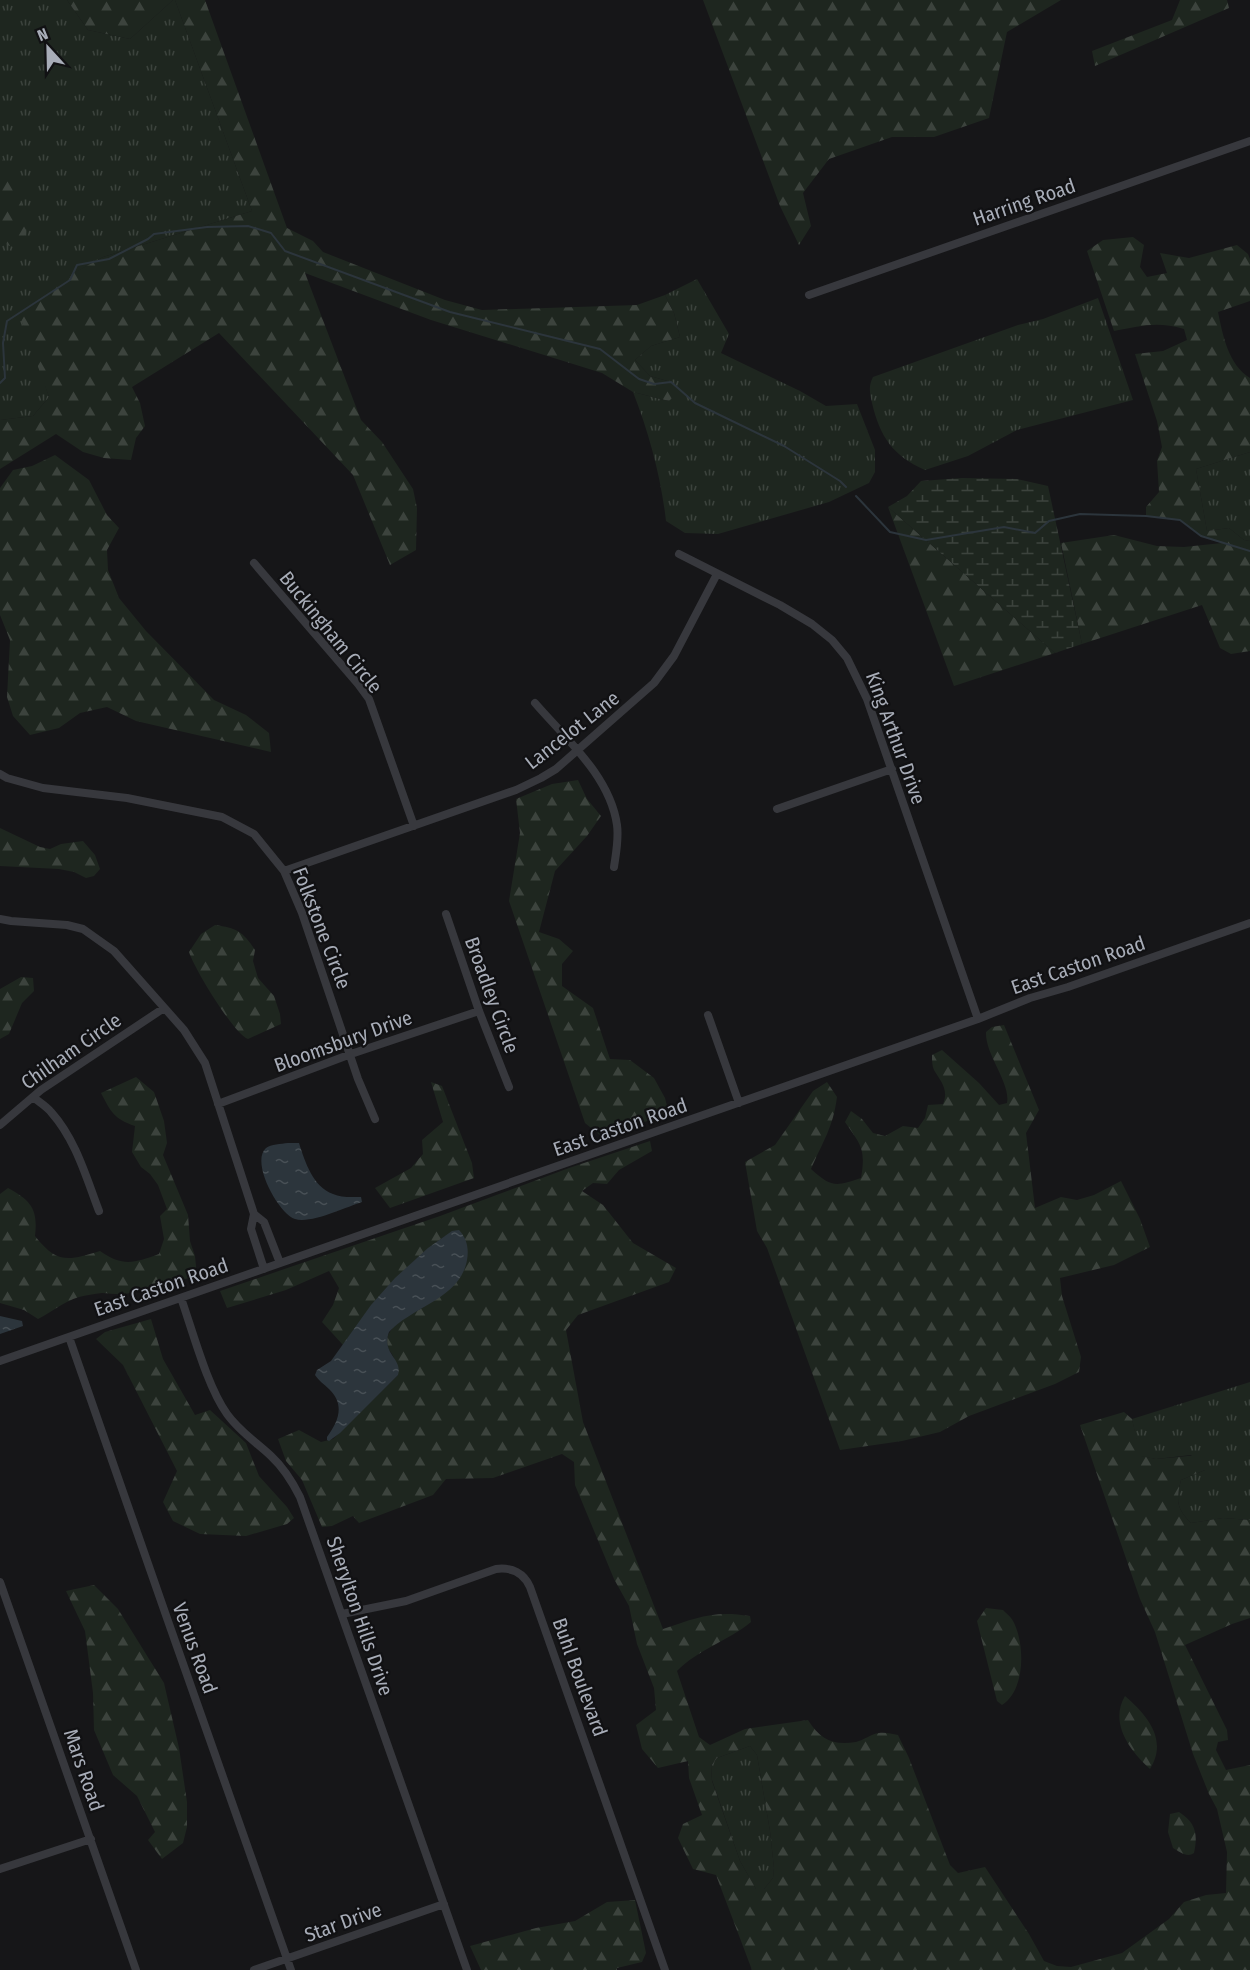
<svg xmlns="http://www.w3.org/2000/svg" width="1250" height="1970" viewBox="0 0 1250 1970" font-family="'Fira Sans Condensed',sans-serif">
<defs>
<pattern id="grass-tufts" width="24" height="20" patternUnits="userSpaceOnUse" patternTransform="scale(1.5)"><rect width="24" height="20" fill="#1e261f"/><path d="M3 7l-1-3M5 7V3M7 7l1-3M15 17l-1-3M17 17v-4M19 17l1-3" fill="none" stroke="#3c433d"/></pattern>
<pattern id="forest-firs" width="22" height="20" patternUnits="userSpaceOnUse" patternTransform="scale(1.5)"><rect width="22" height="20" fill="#1e261f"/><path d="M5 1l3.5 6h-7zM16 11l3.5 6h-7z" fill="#3c433d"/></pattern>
<pattern id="wetland-marsh" width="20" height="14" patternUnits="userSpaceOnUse" patternTransform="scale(1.5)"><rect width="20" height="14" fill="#1e261f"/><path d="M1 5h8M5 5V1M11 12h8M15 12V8" fill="none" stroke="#3c433d"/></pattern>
<pattern id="water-ripples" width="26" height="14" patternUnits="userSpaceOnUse" patternTransform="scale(1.5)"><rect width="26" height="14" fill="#2c353c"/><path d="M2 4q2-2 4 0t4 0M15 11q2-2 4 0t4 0" fill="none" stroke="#485056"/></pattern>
</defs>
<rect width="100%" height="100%" fill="#161618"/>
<path fill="url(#grass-tufts)" d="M0,0H67L88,30L130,39L173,0H175L252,211L103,257L37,294L39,366L49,397L33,416L0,420Z
M697,279L729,334L721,353L800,391L826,406L857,404L875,450V472L869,483L829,502L718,534L685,533L666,521C661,477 649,433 633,392L669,401L671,382L650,376L635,360L651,346L680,337L674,313L665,295Z
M1098,298L1133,400L1017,430L968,456L925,470C893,456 880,437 872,403C870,393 868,387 873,377L1018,325L1043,319Z
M1250,452V541L1244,540L1229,528L1207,531L1196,469Z
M1250,1382V1520L1223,1518L1191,1523C1176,1508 1176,1500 1181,1480L1205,1470L1191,1455L1156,1459L1140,1456L1132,1419Z
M750,1746L757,1755L770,1831L774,1868L773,1878L764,1889H756L740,1861L712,1780L711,1766L717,1758Z"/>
<path fill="url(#forest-firs)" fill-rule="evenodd" d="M67,0H173L130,39L88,30Z
M175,0H205L287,228L313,241L323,252L445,300L482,310L637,305L665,295L674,313L680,337L651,346L635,360L650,376L671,382L680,390L669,401L633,392L602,373L431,320L305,273L361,420L382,442L413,489L417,508L416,550L390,565L353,475L219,333L132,387L140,403L145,426L136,438L131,460L104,458L83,452L56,434L0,469V420L33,416L49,397L19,314L37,293L103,257L252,211Z
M703,0H1061L1007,32L989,118L934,137H892L829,159L803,193L811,226L799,245L780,206Z
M1180,0H1227L1229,8L1095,66L1092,51L1172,20Z
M0,152L27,217L26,234L16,248L7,245L0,226Z
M1133,237L1144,245L1140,267L1147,277L1167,273L1160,253L1189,258L1237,245L1248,254L1250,259V301L1218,312C1223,336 1228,364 1250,378V452L1196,469L1207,531L1229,528L1244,540L1250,541V651L1231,654L1220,648L1202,605L1082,644L1061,543L1114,535L1157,546L1184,547L1222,543L1201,536L1180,520L1146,516V507L1159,492L1157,461L1162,447L1157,421L1135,354L1163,351L1187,340L1184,329C1157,321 1141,326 1114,331L1087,251L1103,240Z
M55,455L89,480L107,515L119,528L107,550L108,570L119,598L146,631L214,700L246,715L269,733L271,752L136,721L107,707L80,713L59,728L30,735L13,716L7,697L10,640L0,615V488L13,470L32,466Z
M888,507L1055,653L954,686Z
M578,780L587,799L601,816L587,836L555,871L539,932L559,939L573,951L562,964V986L593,1008L610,1059L630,1060L654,1078L665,1098L669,1114L601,1136L585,1123L509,901L520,833L516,799L552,784Z
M0,828L40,847L50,849L61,844L83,841L95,855L100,869L94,876L86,878L74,872L59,869L0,866Z
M215,925C236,928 243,931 255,950L253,961L258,978L274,996L280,1014L281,1024L248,1039C233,1033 194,968 189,952L201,934Z
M21,977L33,978L34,991L22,1003L9,1034L0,1039V989Z
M1004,1025L1039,1110L1026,1133L1035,1208L1061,1197L1077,1200L1094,1195L1121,1181L1140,1219L1150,1247L1114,1265L1060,1278L1062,1296L1081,1357L1079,1372L1055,1384L969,1416L940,1432L902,1441L840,1450L767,1248L757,1231L745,1162L775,1145L813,1091L827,1082L837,1097C833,1128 823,1141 811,1169C831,1187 835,1187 861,1178C866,1149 861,1145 845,1122L851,1111L862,1119L873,1133L885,1136L903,1126L918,1128L925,1118L928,1105L943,1104C949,1089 941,1082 934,1070C932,1066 932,1060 932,1055L942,1050L979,1083L999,1105L1007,1103C1011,1083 985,1055 986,1032L992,1027Z
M136,1077L154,1092L164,1121L167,1143L163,1155L188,1215L190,1241L195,1256L197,1276C173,1282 149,1290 125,1294C117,1295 109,1293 102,1293C94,1294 86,1295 79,1297C63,1302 52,1312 38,1319L24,1310L0,1303V1194L8,1188C32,1201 38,1210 35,1236C57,1264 68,1261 100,1251C123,1267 134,1263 159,1254L164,1239L160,1216L167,1209L158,1185L150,1174L141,1167L132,1152L135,1126C114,1119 111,1112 101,1093Z
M431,1082L442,1086L472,1163L474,1178L390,1208L375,1188L411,1168L423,1154L422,1140L443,1122Z
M650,1141L652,1151L619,1170L607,1184L593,1183L582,1191L603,1205L633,1243L676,1268L669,1282L578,1315L566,1330L583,1422L663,1629C696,1618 713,1610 750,1616L751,1622C728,1641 697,1650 677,1671L699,1737L710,1745L745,1729L808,1720C820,1739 833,1746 856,1742C864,1740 871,1734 879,1733C885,1732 892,1734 898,1735L909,1758L950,1865L958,1873L985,1867L1029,1934L1044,1961L1057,1966L1071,1967L1122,1953L1169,1919L1184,1902L1206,1895L1226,1893L1227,1852L1217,1809L1209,1794L1193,1754L1155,1632L1140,1599L1080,1425L1124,1412L1132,1419L1141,1456L1156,1459L1209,1454L1205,1470L1181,1480C1176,1500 1176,1508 1191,1523L1223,1518L1250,1520V1618L1232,1624L1185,1645L1227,1730L1228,1740L1218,1742L1216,1750L1226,1770L1250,1765V1970H752L716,1875L693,1869L678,1838L683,1824L702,1815L689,1778L688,1761L658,1768L642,1749L636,1725L656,1710L654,1688L637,1644L629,1606L614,1579L575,1485L574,1462L562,1454L493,1478L446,1479L433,1495L359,1523L353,1516L332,1526L322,1527L302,1480L286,1461L278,1439L299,1430L321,1442L333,1439L398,1375C397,1370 396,1361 393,1356C392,1353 389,1351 388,1348C382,1327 408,1316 424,1307L445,1236C403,1266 372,1303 343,1345L322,1322L333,1305L339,1288L329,1271L286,1290L227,1308L220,1291L440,1216L569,1168ZM750,1746L757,1755L770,1831L774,1868L773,1878L764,1889H756L740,1861L712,1781L711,1766L717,1758Z
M151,1319L163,1359L195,1415L210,1410L246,1443L259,1476L287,1507L294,1518L287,1524L246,1536L200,1534L173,1521L163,1502L177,1471L123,1365L96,1339L105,1332Z
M94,1585L118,1609L164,1683L179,1748L187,1802V1827L183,1843L162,1859L148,1840L155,1832L137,1796L113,1775L94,1730L93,1693L85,1631L66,1591Z
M986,1608L1003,1610C1006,1613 1011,1617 1013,1621C1025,1643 1026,1690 1002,1705L997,1701L977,1621Z
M1125,1696C1148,1716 1168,1740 1150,1769C1130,1751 1109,1723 1125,1696Z
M1179,1812C1196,1823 1198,1834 1194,1853C1187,1858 1180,1852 1173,1848L1168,1832L1170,1814Z
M635,1900L646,1953L642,1962L617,1968V1970H481L470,1946L536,1928L575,1921L607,1902Z"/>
<path fill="url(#wetland-marsh)" d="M962,478L1017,479L1048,486L1082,644L1055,653L888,507L907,496L921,481Z"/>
<path fill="url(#water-ripples)" d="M288,1143H299C305,1162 313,1187 333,1194C341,1198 352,1197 361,1197L362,1202C346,1207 311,1224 295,1219C279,1214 250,1162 266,1148C271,1144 281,1144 288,1143Z
M459,1230C467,1239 469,1248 467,1260C460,1299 413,1306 389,1332C381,1354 403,1358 398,1375L340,1433L329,1441L327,1440V1437C339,1421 345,1404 329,1389C324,1384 319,1381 315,1375L317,1370L331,1361L371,1305L395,1278L428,1248L452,1231Z
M0,1316L22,1321L23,1326L0,1334Z"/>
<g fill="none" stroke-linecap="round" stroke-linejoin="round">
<path stroke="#2c353c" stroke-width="2" d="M0,383L5,378L3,343L7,321L70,280L77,265L109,259L148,239L154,234L207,227L248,226L271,233L285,251L450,312L600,349L639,379L654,384L671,382L695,403L784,446L840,481L846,487
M856,496L890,532L926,540L1004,527L1035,533L1049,521L1080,514L1146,516L1180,520L1201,536L1250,551"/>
<path stroke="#37383d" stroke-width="8" d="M809,295L1250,141
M679,554L780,605L812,624L832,640L847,658L867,699L978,1019
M254,563L358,684L369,699L414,826
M535,703C566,739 610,776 617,825C619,839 616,853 614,867
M0,774L7,778L43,788L127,798L222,817L254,834L284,871L302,913L358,1079L375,1119
M777,809L892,769
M284,871L516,790L541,778L556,769L654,683L674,656L717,574
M446,914L479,1011L509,1087
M0,919L11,921L67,925L83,929L114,951L184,1030L205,1063L254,1214L251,1229L264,1269
M708,1015L739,1103
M33,1097C39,1102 46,1106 51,1112C76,1140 86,1177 99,1211
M218,1104L351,1054L479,1011
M0,1125L41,1090L164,1008
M254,1214L264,1222L280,1263
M181,1298C193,1332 207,1386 227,1414C239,1431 256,1442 271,1456C284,1468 292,1481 300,1497L467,1970
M69,1337L168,1621L291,1970
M0,1361L978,1019L1030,998L1068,987L1250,923
M0,1582L136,1970
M342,1614L406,1601L496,1569C512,1567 524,1573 530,1587L665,1970
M0,1869L91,1839
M254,1970L444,1904"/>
</g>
<g text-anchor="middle" stroke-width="4.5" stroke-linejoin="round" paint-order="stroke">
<g font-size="20" fill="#a8adb8" stroke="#111113">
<text transform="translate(1024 202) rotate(-19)" y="7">Harring Road</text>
<text transform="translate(331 632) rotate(51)" y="7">Buckingham Circle</text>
<text transform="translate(572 730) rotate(-38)" y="7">Lancelot Lane</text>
<text transform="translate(896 738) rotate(70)" y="7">King Arthur Drive</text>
<text transform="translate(322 928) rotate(69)" y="7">Folkstone Circle</text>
<text transform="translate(1078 965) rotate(-19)" y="7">East Caston Road</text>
<text transform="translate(492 995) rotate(70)" y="7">Broadley Circle</text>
<text transform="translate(343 1041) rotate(-20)" y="7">Bloomsbury Drive</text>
<text transform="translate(71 1051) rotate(-35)" y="7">Chilham Circle</text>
<text transform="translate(620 1127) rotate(-19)" y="7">East Caston Road</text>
<text transform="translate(161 1287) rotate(-19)" y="7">East Caston Road</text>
<text transform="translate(360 1616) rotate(71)" y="7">Sherylton Hills Drive</text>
<text transform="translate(195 1648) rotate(70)" y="7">Venus Road</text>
<text transform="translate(580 1677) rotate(70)" y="7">Buhl Boulevard</text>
<text transform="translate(84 1770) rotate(71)" y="7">Mars Road</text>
<text transform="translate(343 1922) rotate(-20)" y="7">Star Drive</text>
</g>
</g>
<g transform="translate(48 48) rotate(338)" stroke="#111113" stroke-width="4.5" paint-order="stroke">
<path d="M0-4.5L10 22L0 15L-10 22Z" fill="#a8adb8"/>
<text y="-9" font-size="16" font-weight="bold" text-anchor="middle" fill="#a8adb8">N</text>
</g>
</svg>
